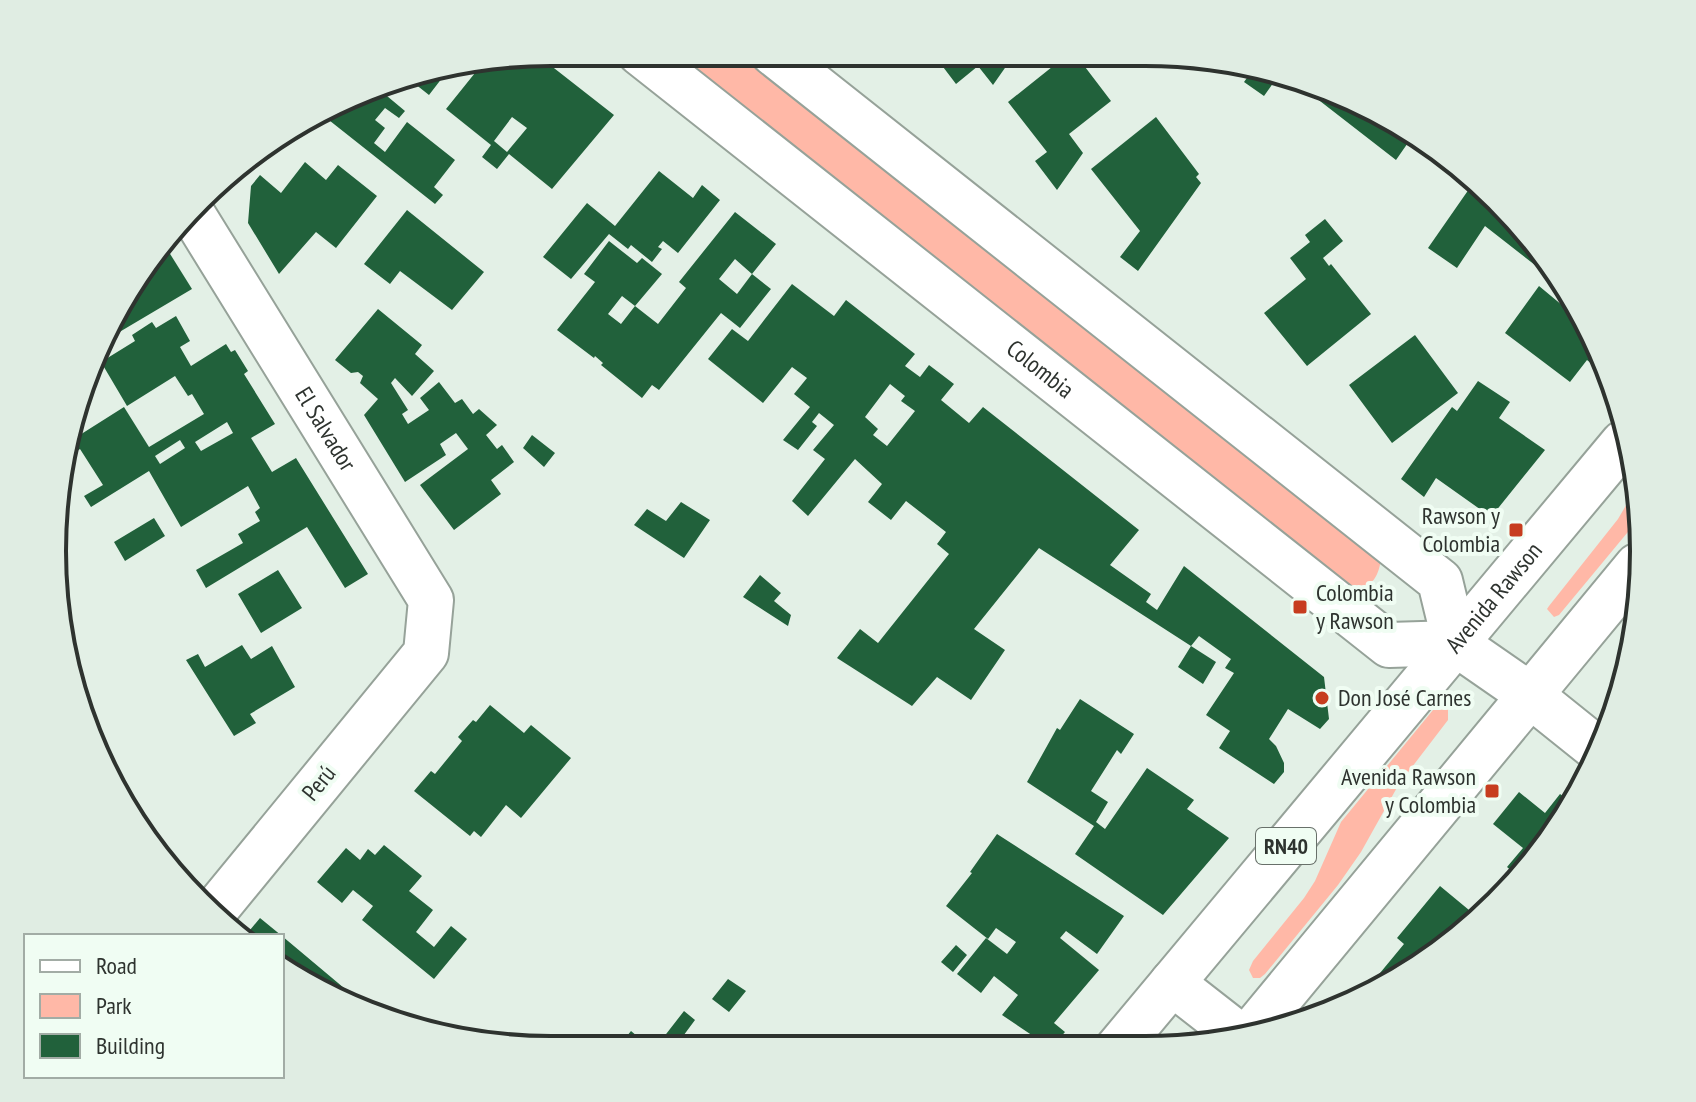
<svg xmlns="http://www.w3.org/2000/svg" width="1696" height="1102" viewBox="0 0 1696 1102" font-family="'PT Sans Narrow',sans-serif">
<rect width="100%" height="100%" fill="#e3f0e6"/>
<path fill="#ffb8a7" d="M675,53H742L1381,558C1379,576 1373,586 1355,591Z
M1635,490L1642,515L1559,615L1554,617L1547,609L1549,606L1618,519Z
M1443,704L1448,708V720L1399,784L1361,852L1338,885L1265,974L1260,978H1253L1249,970L1253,961L1304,898L1315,881L1341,822L1433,710Z"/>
<path fill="#21613b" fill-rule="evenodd" d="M536,54L614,115L552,189L509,154L497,169L482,157L491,145L446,109L483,63ZM512,117L527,128L507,152L494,141Z
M934,55H1014L993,85L978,66L956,84Z
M1067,55H1083L1079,59L1111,101L1069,134L1083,153L1057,190L1035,161L1047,152L1008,102Z
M1254,68L1279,75L1264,96L1244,82Z
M449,69L429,95L405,76Z
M1289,77L1336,90L1412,137L1396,160Z
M375,86L405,111L399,118L385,108L375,120L385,128L374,143L385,152L407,122L455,160L434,187L443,195L435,204L320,113Z
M1156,117L1199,174L1196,177L1201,183L1138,271L1120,257L1140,231L1091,169Z
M305,162L326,180L338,165L377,196L336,248L316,232L279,274L248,223L251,186L260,175L281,193Z
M659,171L693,198L702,185L720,200L678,253L663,241L658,247L662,249L652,262L631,245L628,249L609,234L571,279L543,257L587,203L615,226Z
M1476,179L1550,275L1549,276L1485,226L1457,268L1428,248Z
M407,210L484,272L452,310L400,271L390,284L364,264Z
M735,212L776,244L752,274L735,259L719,279L737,294L752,274L771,289L740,328L721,313L659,390L652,385L642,398L601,365L603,363L595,356L594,358L557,330L595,282L584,274L609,241L637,263L642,258L662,274L635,306L658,324L686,288L679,282ZM622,296L635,306L621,324L608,314Z
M1325,219L1343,241L1323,258L1329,266L1331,264L1371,314L1307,366L1264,313L1306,279L1290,258L1310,242L1305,235Z
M162,241L192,289L111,337L109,333L155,248Z
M792,284L834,316L846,300L915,354L905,366L920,377L929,365L954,384L941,400L969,423L983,407L1139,530L1110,565L1151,594L1146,602L1157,610L1184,566L1324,677L1329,719L1320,729L1288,709L1269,739L1276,746L1284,763V772L1274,784L1219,748L1230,731L1206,715L1234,673L1225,668L1231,659L1199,636L1191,646L1216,662L1203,684L1178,667L1191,646L1039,548L974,629L1005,650L971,700L937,677L912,706L837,658L860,629L878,643L949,554L937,544L946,532L906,501L891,520L868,502L882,484L855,459L808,516L792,501L825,459L813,450L834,425L819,413L812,422L817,426L798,450L783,440L810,407L794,394L807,378L792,367L763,403L708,359L732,329L748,341ZM890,384L905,396L901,401L915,411L887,446L873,435L878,429L865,417Z
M1539,286L1592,330L1604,374L1587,360L1570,382L1505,333Z
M378,309L422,345L415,354L434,371L412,396L395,378L391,383L408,410L402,414L408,424L429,410L420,398L439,382L455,403L462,399L473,414L479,409L497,425L486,435L497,449L502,445L514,462L491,480L501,494L454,530L420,485L468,449L456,433L440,444L446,455L405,482L364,415L378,399L360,383L363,376L358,372L351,373L335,360Z
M176,316L190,341L180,347L191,366L226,344L231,352L235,350L248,371L244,374L275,424L251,438L272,472L296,458L368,574L345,588L307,527L206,588L196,570L243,543L238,534L260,521L255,512L260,508L248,486L181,527L149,471L91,507L84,496L103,485L80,449L65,459L71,431L75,438L124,407L149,447L204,414L192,394L188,396L175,376L127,406L101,362L135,341L132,335L152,322L156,328ZM227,422L233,433L201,451L195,442ZM180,440L185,448L160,464L155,456Z
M1415,335L1458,393L1392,443L1349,385Z
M1478,381L1510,402L1499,418L1545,450L1491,517L1436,478L1424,497L1401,479L1452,407L1457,411Z
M532,435L555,453L544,467L523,448Z
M681,502L710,520L684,558L634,525L647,509L666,521Z
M154,518L165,536L125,561L114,542Z
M278,570L302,608L261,633L238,594Z
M760,575L781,593L774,601L791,615L788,626L743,597Z
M242,645L251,659L272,646L295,687L250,714L256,723L234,736L186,660L198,654L205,667Z
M1080,699L1134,734L1121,754L1117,750L1091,791L1108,802L1096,822L1105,829L1147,768L1194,800L1187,809L1229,838L1163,915L1075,854L1094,826L1027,782L1057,728L1060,730Z
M490,705L524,733L531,725L571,758L521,818L506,805L481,837L474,831L470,836L414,791L431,771L435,774L462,741L458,737L473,720L476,722Z
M1519,792L1545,813L1560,794L1567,799L1521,879L1507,867L1523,848L1493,824Z
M997,834L1124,916L1097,954L1066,931L1060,938L1099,970L1054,1023L1065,1032L1051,1048L1002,1015L1018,995L994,976L981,993L957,974L986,938L1007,954L1016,942L996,928L988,939L946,906L972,873L970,872Z
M384,845L422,876L409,891L433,910L416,932L434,947L451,926L467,939L434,979L362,920L373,906L353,890L342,903L317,882L346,848L360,860L368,849L375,855Z
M1440,886L1475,915L1364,999L1361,996L1404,944L1397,938Z
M260,918L282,936H245Z
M282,936L344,988L337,998L282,964Z
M956,945L967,955L953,972L941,962Z
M728,979L746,991L729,1012L712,999Z
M684,1011L695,1020L675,1047H656Z
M631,1031L650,1047L619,1046Z"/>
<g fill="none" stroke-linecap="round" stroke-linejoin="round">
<g stroke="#96a299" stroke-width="48">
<g id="minor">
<path id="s1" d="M640,53L1389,645L1455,643L1530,695L1596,748"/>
<path d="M773,53L1440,581L1455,643"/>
<path id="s2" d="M192,213L431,600L426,653L212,914"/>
<path d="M1172,983L1236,1033"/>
</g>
</g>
<g stroke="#96a299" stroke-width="48">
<g id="primary">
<path d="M1255,1028L1637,566"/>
<path id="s3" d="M1117,1049L1623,443"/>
</g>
</g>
<use href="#minor" stroke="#fff" stroke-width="44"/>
<use href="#primary" stroke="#fff" stroke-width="44"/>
</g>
<g fill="#c73d1f" stroke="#f0fdf3" stroke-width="3">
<rect x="1508" y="522" width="16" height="16" rx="4"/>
<rect x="1292" y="599" width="16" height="16" rx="4"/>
<circle cx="1322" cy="698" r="8"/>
<rect x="1484" y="783" width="16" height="16" rx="4"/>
</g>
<g text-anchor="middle" stroke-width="8" stroke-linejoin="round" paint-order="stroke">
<rect fill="#f0fdf3" stroke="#68706a" stroke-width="2" x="1256" y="828" width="60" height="36" rx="6"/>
<g font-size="22" font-weight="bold" fill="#2e332f">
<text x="1286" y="854">RN40</text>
</g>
<g font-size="24" fill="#2e332f" stroke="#f0fdf3">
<text dy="8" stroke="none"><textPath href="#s1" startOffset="510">Colombia</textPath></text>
<text dy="8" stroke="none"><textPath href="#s2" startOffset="254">El Salvador</textPath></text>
<text dy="8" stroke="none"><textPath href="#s3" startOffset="588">Avenida Rawson</textPath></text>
<text transform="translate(319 783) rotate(-51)" y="8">Perú</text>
</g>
<g font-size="24" fill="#2e332f" stroke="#f0fdf3" text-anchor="end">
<text x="1500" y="524">Rawson y<tspan x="1500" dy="28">Colombia</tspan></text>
<text x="1316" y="601" text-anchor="start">Colombia<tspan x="1316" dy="28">y Rawson</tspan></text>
<text x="1338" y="706" text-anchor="start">Don José Carnes</text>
<text x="1476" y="785">Avenida Rawson<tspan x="1476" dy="28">y Colombia</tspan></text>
</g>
</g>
<path d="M0 0H1696V1102H0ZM551 66H1145A485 485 0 0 1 1630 551V551A485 485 0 0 1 1145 1036H551A485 485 0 0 1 66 551V551A485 485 0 0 1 551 66Z" fill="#e0ede3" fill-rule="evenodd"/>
<path fill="none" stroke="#2e332f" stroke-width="4" d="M551 66H1145A485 485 0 0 1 1630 551V551A485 485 0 0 1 1145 1036H551A485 485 0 0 1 66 551V551A485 485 0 0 1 551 66Z"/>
<rect x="24" y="934" width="260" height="144" fill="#f0fdf3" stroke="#a2aca5" stroke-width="2"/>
<rect x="40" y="960" width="40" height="12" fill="#ffffff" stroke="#a2aca5" stroke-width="2"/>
<text x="96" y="974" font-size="24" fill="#2e332f">Road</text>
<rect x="40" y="994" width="40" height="24" fill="#ffb8a7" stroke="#a2aca5" stroke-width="2"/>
<text x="96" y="1014" font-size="24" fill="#2e332f">Park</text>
<rect x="40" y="1034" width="40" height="24" fill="#21613b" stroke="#a2aca5" stroke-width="2"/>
<text x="96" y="1054" font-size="24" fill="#2e332f">Building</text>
</svg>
